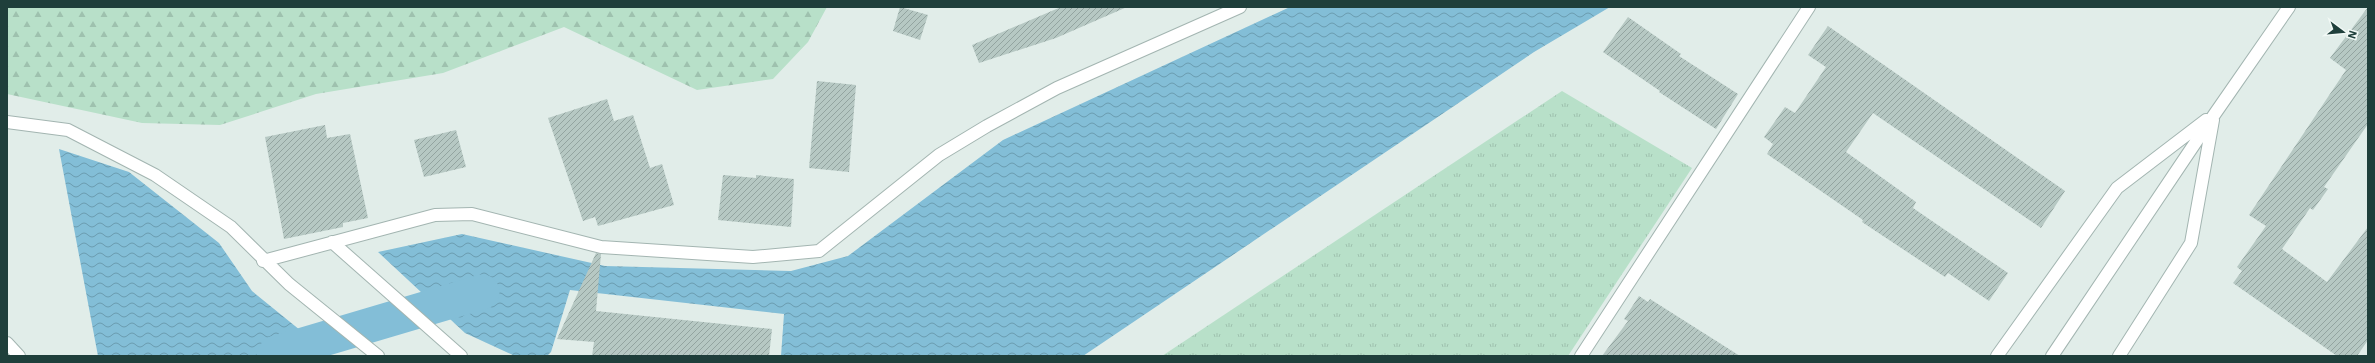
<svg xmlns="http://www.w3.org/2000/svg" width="2375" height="363" viewBox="0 0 2375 363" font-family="'IBM Plex Sans',sans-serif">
<defs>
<pattern id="forest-firs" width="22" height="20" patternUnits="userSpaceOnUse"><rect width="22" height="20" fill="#b8e0c9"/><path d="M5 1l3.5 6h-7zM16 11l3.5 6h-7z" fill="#9ec1ae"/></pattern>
<pattern id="park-tufts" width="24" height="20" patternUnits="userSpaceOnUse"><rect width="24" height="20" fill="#b8e0c9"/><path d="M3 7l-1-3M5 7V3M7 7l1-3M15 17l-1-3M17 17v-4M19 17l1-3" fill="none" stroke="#9ec1ae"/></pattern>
<pattern id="water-waves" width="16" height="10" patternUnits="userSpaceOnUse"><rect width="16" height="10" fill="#83bed7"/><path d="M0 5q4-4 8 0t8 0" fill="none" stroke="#6b9cb0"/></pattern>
<pattern id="building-hatch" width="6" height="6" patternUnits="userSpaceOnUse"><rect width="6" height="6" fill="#b6c8c3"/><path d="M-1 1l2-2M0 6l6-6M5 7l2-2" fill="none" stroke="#93a4a0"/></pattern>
</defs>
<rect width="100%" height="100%" fill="#e1ede9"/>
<path fill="url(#forest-firs)" d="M7,7H827L808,42L773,79L697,90L564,27L443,73L316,94L220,125L142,123L7,94Z"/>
<path fill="url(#park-tufts)" d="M1562,91L1692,168L1568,356H1162Z"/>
<path fill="url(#water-waves)" d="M1290,7H1610L1534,52L1083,356H781L784,314L570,290L551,352L547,356H515L465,333L378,252L462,234L605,266L791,271L848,256L1003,140Z
M59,149L129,172L219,243L252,291L332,356H98Z"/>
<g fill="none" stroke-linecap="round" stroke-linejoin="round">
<path stroke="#83bed7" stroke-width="35" d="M274,356L276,353L482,292"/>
</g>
<path fill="url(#building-hatch)" d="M900,7L928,15L920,40L893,31Z
M1061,7H1127L1056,38L979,63L972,45Z
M2368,7V124L2324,187L2328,189L2313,210L2310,208L2282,249L2327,282L2368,227V340L2357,356H2337L2233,283L2242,271L2237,267L2266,226L2249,215L2346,70L2330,58Z
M1628,17L1681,54L1679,56L1738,94L1716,129L1659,92L1660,91L1603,52Z
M1828,26L2065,191L2041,228L1873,113L1846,152L1916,202L1913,208L2008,273L1989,301L1948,273L1945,277L1862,222L1863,220L1767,154L1773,144L1764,137L1785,107L1795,113L1826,67L1808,55Z
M817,81L856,85L849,172L809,168Z
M607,99L614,121L633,115L650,168L662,164L674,205L598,226L595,217L583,221L548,118Z
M325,125L327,138L350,134L368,218L343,223V227L284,239L265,137Z
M456,130L466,167L424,177L414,140Z
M723,175L756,178V175L794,179L791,227L718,220Z
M596,253L601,254L596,311L772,329L769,356H592L594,342L557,339Z
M1639,296L1648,302L1650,299L1740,356H1602L1628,321L1624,319Z"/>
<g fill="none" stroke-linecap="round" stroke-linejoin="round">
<g stroke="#a3b5b1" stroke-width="14">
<path id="minor" d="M7,122L68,130L155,175L231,227L289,284L378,356
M332,242L461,356
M263,261L435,215L472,214L601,247L753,257L819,251L939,155L987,126L1057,88L1240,7
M7,343L19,356
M1581,356L1809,7
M1997,356L2117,188L2206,120
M2052,356L2214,115L2289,7
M2119,356L2191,243L2213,120"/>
</g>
<use href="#minor" stroke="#fff" stroke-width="12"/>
</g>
<rect width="2375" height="363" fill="none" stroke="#1f3f3b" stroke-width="16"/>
<g transform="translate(2343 32) rotate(106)" stroke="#f2f9f6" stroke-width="3" paint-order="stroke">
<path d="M0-3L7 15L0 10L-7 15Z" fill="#1f3f3b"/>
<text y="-6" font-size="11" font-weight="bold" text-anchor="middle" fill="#1f3f3b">N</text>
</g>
</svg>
